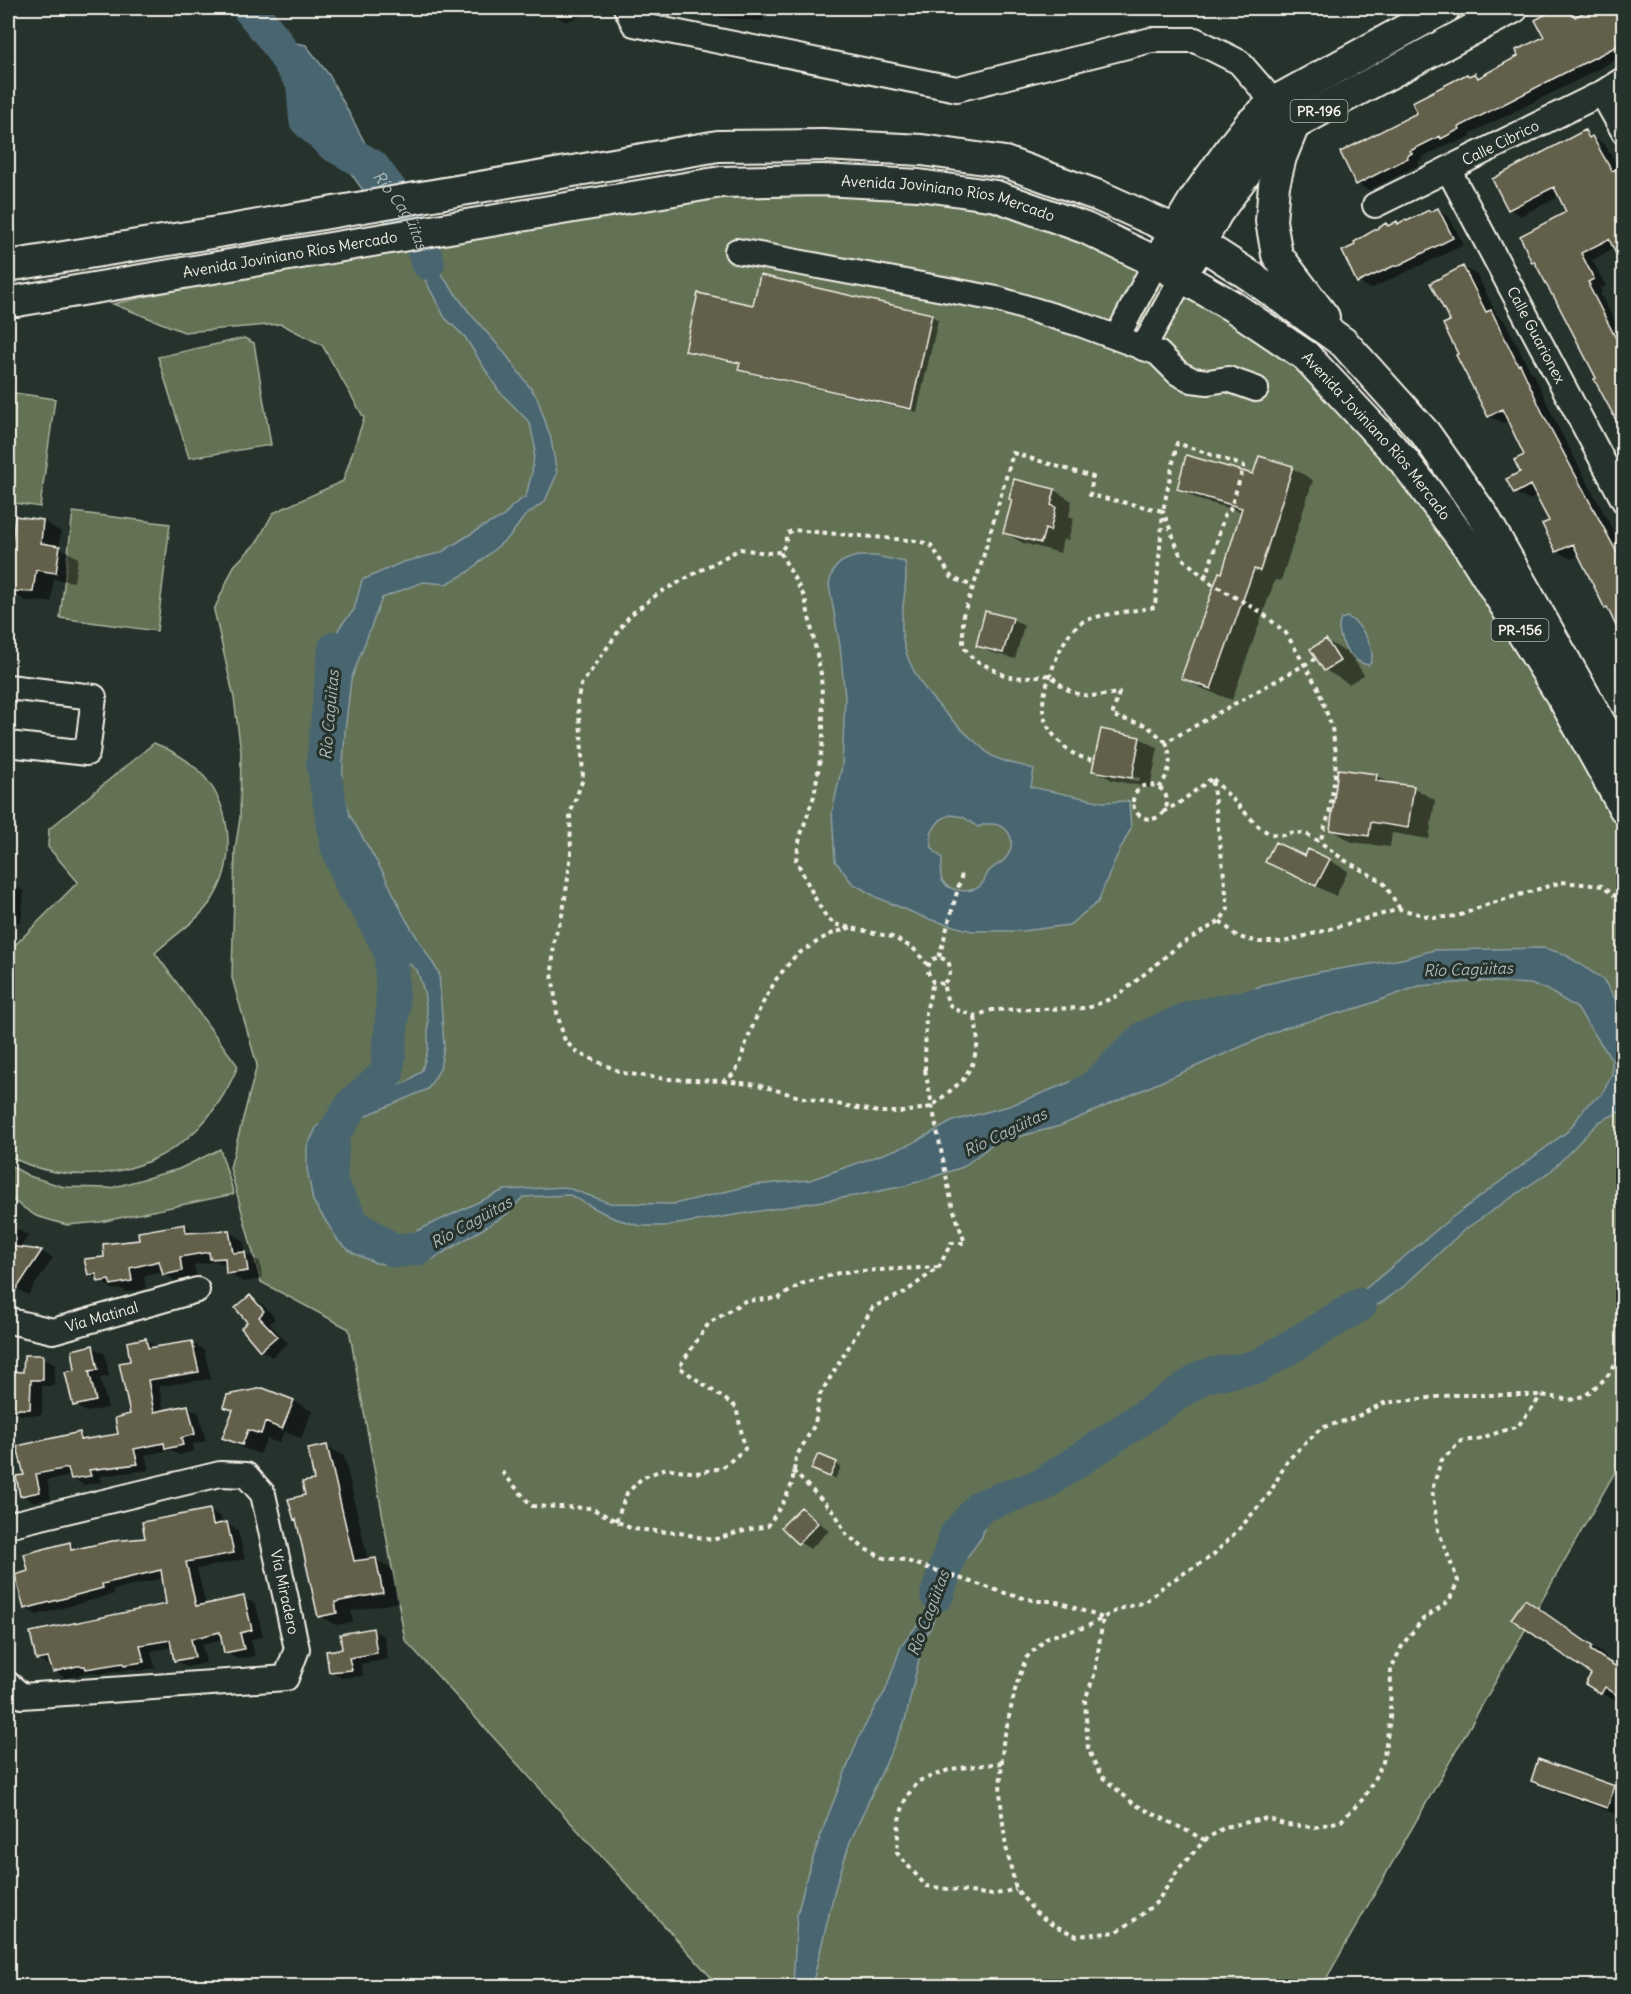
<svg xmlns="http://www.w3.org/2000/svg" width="1631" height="1994" viewBox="0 0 1631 1994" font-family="Delius,sans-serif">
<rect width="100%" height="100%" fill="#26332d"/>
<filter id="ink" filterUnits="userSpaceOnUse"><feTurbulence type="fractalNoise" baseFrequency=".0167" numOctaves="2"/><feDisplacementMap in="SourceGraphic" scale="12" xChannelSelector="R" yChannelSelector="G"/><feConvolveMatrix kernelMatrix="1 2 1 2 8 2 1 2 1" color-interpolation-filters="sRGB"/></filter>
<g filter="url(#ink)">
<path fill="#637254" stroke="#acb29e" stroke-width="1.5" d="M249,8H269L274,39Z
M939,192L1067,225L1356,395L1414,439L1452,491L1623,785V1458L1322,1986H719L405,1640L349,1329L261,1282L230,1168L257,1065L232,978L235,850L240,818L241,752L234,698L214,610L234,566L257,542L273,513L343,481L364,418L322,345L281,324L184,332L113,304L254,272L701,196Z
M244,338L254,343L271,445L189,458L158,357Z
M8,392L55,399L40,507L8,502Z
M73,512L170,524L157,631L60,618Z
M154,743C169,749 184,757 197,769C232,802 238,860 212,900C197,922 174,935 155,953L238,1066C227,1092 213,1115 192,1134C144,1178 64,1188 8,1155V952L78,882L48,847L49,829Z
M220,1149L234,1194L100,1222L67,1225L36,1216L8,1197V1164L29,1176L64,1187L111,1188L179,1169Z"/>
<path fill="#4a6670" stroke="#8e9ea0" stroke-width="1.5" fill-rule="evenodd" d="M274,39L306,45L329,75L375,162L433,263L469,312L504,352L537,397L551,439L557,474L545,501L524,517L511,535L467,573L446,584L423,582L382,598L351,680L345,731L342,783L349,814L384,874L405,918L439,973L444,1046L440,1069L428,1089L349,1123L336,1126L324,1146C331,1170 329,1198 345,1219C351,1227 364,1234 372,1239L408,1235L504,1190L565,1187L610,1203L674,1204L753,1185L810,1180L911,1144L953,1121L1012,1105L1159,1047L1190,1031L1221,1006L1262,985L1320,972L1402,959L1434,950L1544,948L1564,954L1603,979L1623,1011V1110L1599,1122L1552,1170L1464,1230L1403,1287L1381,1303L1321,1333L1316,1324L1337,1312L1450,1219L1568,1131L1588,1104L1601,1095L1612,1075V1060L1577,1008L1546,989L1530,984L1481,981L1419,986L1361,1007L1284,1028L1060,1126L994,1143L963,1167L905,1186L854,1196L666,1226H641L613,1218L570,1195L523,1197L506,1215L428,1262L396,1265L376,1263L353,1253L339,1242L313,1201L307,1169V1147L317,1126L383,1090L407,1082L422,1070L428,1049V1021L424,991L417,970L394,953L375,931L357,888L349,860L325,814L326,784L317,759L325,738L333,727L332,703L322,675L325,656L341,625L354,610L362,580L403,562L440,553L482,527L504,516L512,506L526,496L532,472L535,447L530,423L498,390L465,337L445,318L422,274L348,169L311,93Z
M858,556H876L905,562C909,586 900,607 902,631C905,676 942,711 973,740C980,745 987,754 994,757C1007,763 1021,765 1034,769L1031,787L1103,802L1129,801L1131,828L1114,862L1098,902L1069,925L1023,931H972L928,919L876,897L852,883L835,861L832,812L842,766L845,698L840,646L829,585C832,566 840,560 858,556ZM951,815L963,817L978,827C997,817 1019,832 1009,853C1005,863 996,864 989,871C985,876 985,882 980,886C970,895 944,891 941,877C940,871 943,864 942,858C939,855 934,852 932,847C927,833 938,818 951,815Z
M1347,617C1361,622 1379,652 1369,665C1351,664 1333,635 1341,619Z
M972,1507L987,1518L982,1537L943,1590L931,1627L920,1644L919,1659L905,1721L850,1842L835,1889L812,1986H793L797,1915L807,1875L825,1823L859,1737L876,1705L885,1692L901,1646L925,1615L939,1565L955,1544Z"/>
<path fill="#0007" fill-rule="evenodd" d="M546,8H599L566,22L548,11Z
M704,8H764L763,21L722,18ZM721,8L753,10L752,13L721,11Z
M1560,8L1562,9L1570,8L1581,15H1602L1616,8H1624V55L1574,82L1469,134L1471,136L1454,144L1451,143L1421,158L1422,160L1418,162L1419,165L1369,190L1357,184L1419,114L1470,77L1475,75L1481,78L1520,57L1546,37L1537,20Z
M1585,132L1605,145L1624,177V265L1615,248L1592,260L1606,286L1600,289L1602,293H1600L1616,324L1624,321V428L1605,397L1580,343L1538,264L1533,261L1568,212L1560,196L1521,216L1509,209Z
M1438,210L1449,217L1464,245L1370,289L1359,282L1389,227L1397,223L1400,224L1408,222Z
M1463,267L1477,275L1497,315L1504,320L1531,372L1534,374L1558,427L1624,551V638L1610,610L1606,608L1580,555L1571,559L1557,551L1551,522L1537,496L1529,500L1515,493L1526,455L1509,420L1503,423L1489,416L1460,354L1452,321Z
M761,277L932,316L938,320L917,412L746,373L740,369L741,364L694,354L687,351L754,306Z
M1292,468L1313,480L1281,581L1275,580L1232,700L1203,689L1182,677L1223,575L1243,512L1199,500L1178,488L1254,476Z
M1054,490L1072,501L1069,516L1074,518L1068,540L1063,539L1060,553L1023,543L1005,533Z
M17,518L43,521L61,532L59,547L78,558L74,582L54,579L51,602L26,601L8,590V542H13Z
M1012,619L1024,626L1015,659L990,652L978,645Z
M1327,641L1351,655L1364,675L1349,684L1325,670Z
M1140,738L1158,748L1150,788L1112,780L1094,770ZM1111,773L1140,778L1139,781L1111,776Z
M1377,776L1392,784L1414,788L1435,800L1429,839L1392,833L1390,847L1352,842L1332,830Z
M1305,858L1329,860L1348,871L1336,896L1267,862Z
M8,883L24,891L21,922L8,921Z
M8,1223L28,1236L19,1249L42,1252L53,1258L28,1295L8,1283Z
M184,1225L199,1234L229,1231L243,1240L246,1254L260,1262L262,1279L243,1282L228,1273L227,1267L217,1261L194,1265L197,1279L179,1283L164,1274L163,1272L144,1276L146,1289L127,1292L120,1289L114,1290L89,1274L106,1258L141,1241Z
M250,1297L262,1304L275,1318L270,1324L288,1343L272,1357L261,1350L249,1323Z
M146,1340L158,1348L192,1343L204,1350L211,1379L159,1386L164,1411L187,1406L199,1413L206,1441L193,1444L194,1451L179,1455L171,1450L145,1455L149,1470L100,1476L102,1482L84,1485L72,1478V1476L47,1480L51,1498L34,1502L22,1495L26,1476L79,1434L89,1440L120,1435L132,1415L131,1362Z
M93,1347L105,1354L109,1376L100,1378L108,1408L86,1412L75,1405L77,1372Z
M43,1357L55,1364L54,1386H42V1415H21L9,1408L24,1373Z
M263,1389L294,1401L312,1411L301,1438L284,1432L279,1443L267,1439L260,1454L242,1448L224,1437L234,1412L225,1406Z
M327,1447L344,1456L368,1560L375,1559L392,1569L399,1602L351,1611L353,1622L336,1625L319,1616L298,1520L295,1519L315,1481Z
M836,1464L841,1467L835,1479L818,1471Z
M801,1509L813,1516L829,1531L810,1549L799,1542Z
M209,1510L221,1517L223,1525L227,1524L238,1531L245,1559L197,1569L206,1605L244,1598L256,1605L263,1637L251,1639L255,1656L237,1659L225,1652L223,1640L202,1645L206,1663L187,1667L175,1660L173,1647L151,1651L155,1668L137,1671L133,1669L99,1674L90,1672L66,1678L54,1671L53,1666H49L38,1659L168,1606L164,1578L113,1590L114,1594L37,1615L25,1608L29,1573L70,1544L80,1550L147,1539Z
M1540,1610L1606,1656L1604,1660L1618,1669L1624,1661V1697L1621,1695L1617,1702L1602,1693L1593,1674Z
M372,1629L384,1636L388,1659L361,1664L363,1676L342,1678L330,1671L344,1651Z
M1539,1761L1614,1788L1624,1793V1817L1551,1790L1533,1780Z"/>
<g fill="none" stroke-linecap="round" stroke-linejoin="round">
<g stroke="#4a6670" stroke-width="34">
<path id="s1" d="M249,8L274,39L303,83L306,120L332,144L372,166L412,219L428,263"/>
<path d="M335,648L323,763L337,846L353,888L370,912L391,953L393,1010L387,1073L354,1102L333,1135L330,1182L354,1225L395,1251L420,1248"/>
<path d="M1084,1093L1092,1089L1144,1038L1193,1017L1258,1005"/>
<path d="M937,1595L956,1535L981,1506L1042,1485L1204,1376L1257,1367L1360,1305"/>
</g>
</g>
<path fill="#625f4b" stroke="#f4f1e8" stroke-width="1.5" d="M1557,8H1570L1575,17L1592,8H1623V43L1459,127L1460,129L1441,139L1440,136L1410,151L1412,153L1407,156L1408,158L1356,185L1340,152L1417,113L1412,102L1467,74L1469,76L1475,73L1478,78L1518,56L1516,50L1544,37L1535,20Z
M1585,130L1589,138L1592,136L1612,171L1616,169L1623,185V269L1609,239L1581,253L1594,279L1588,282L1590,285L1589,286L1623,352V433L1594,379L1596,378L1553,295H1552L1534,261L1532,263L1520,236L1566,212L1554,187L1508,210L1492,179Z
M1438,208L1453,238L1397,266L1396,265L1357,283L1342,251L1355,245L1354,242L1386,223L1388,226L1397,221L1398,224L1406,219L1407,221L1429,210L1430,212Z
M1463,266L1486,312L1491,310L1518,365L1520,364L1545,418L1623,564V641L1607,607L1605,609L1573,544L1556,552L1542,524L1549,521L1530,485L1514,494L1506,479L1520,472L1514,460L1524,455L1502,409L1488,417L1456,355L1458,354L1443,324L1450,321L1430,283Z
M760,275L932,314L911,409L738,370L740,363L685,351L698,293L753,305Z
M1186,455L1253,474L1259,456L1293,466L1260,571L1254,569L1211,689L1181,678L1219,572L1222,573L1242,508L1177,489Z
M1014,479L1055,489L1051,505L1056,507L1050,531L1045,529L1041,543L1003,533L1012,500L1009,499Z
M15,516L43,520L41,543L60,546L56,573L36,570L33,592L8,591V541H12Z
M985,611L1013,618L1003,653L976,646Z
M1326,639L1340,661L1324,671L1310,649Z
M1101,729L1140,737L1132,778L1092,771Z
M1338,769L1377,774L1376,781L1414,786L1408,828L1371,822L1369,836L1330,830Z
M1275,842L1305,856L1308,849L1330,859L1316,886L1265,862Z
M185,1224L186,1233L229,1230L233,1253L245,1252L248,1271L226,1274L225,1258L210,1259L209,1252L180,1257L182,1271L163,1275L159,1261L130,1268L132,1281L111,1285L109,1280L98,1282L96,1274L88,1275L84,1259L104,1257L103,1244L139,1240L138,1232Z
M8,1246L42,1250L8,1302Z
M250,1295L264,1311L259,1317L277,1336L260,1351L241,1328L247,1322L235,1308Z
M146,1338L148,1348L192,1341L199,1372L148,1380L154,1412L188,1405L195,1434L181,1438L183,1445L165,1449L164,1443L134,1449L138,1464L89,1470L91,1476L71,1479L68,1468L36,1474L40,1492L20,1496L16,1476L24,1475L17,1446L80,1432V1440L118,1434L115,1418L130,1414L119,1363L130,1361L127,1342Z
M93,1345L98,1370L89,1371L96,1401L73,1406L65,1372L75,1370L72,1350Z
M24,1355H43V1380H31L30,1409H8V1371L23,1372Z
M263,1388L294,1400L282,1429L265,1422L261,1434L248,1430L242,1445L222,1438L233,1410L223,1407L227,1395Z
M327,1445L354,1561L376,1558L383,1593L335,1602L337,1613L318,1617L296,1519L294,1520L288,1499L305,1495L302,1482L314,1480L308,1449Z
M818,1454L837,1462L830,1477L811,1469Z
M801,1507L818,1523L798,1544L781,1527Z
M210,1509L213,1525L227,1522L234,1553L186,1562L196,1606L244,1596L252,1630L240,1633L244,1649L224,1653L220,1632L191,1639L195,1657L174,1661L170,1640L140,1645L144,1662L124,1665L123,1663L86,1669L85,1666H77L53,1672L48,1658L36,1660L30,1632L166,1604L161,1570L102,1584L103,1588L24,1609L15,1575L28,1571L24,1554L70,1542L71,1550L112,1541L145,1538L142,1522Z
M1525,1599L1592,1646L1590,1650L1623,1671V1699L1605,1687L1601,1694L1585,1684L1591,1674L1511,1619Z
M373,1628L377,1653L349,1658L352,1670L329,1672L326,1651L342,1649L340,1634Z
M1538,1759L1615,1786L1607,1808L1531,1781Z"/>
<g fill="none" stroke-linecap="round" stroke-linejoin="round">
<g stroke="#f4f1e8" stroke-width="28">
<g id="minor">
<path d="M626,8L634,24L957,89L1151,40H1195L1239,62L1286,116"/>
<path d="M1602,93L1624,132"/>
<path id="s2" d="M1448,169L1624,501"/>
<path id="s3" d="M1375,205L1602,93L1624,79"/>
<path d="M737,251L997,299L1080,324L1158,353L1178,373L1192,380L1208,382L1228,379L1256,389"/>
<path d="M1117,337L1156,262"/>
<path d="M1143,348L1183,276"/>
<path d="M8,687L94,697L87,753L8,744"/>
<path id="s4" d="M8,1318L14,1322L53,1331L197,1290"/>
<path id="s5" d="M8,1525L220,1474L246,1475L263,1494L297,1649L286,1678L22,1696L8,1684"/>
</g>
</g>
<g stroke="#f4f1e8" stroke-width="34">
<g id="major">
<path d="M1294,125L1281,157L1274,185L1271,221L1277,255L1324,317"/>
<path d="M1166,247L1194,200L1234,144L1249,125L1274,102L1445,8"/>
<path d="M1191,260L1217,213L1268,142L1294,125L1330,105L1513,8"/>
<path d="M8,266L230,230L718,146L823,145L922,150L1005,162L1099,196L1175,230L1201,244L1252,277L1344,343L1425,433L1484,517L1624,765"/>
<path id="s6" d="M8,301H17L721,182L822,180L919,185L996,196L1085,228L1156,262L1232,306L1306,356L1404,461L1470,549L1564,700L1624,808"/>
</g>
</g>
<path stroke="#f4f1e8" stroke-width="4" stroke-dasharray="4.5 4.5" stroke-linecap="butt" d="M780,552L767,553L740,549L659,593L630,615L581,685L577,702L581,732L583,779L570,814L571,853L568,878L563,912L554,940L552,973L557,1013L565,1041L578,1053L623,1073L666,1079L723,1081L734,1074L741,1061L744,1048L760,1008L777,978L796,955L828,935L852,927
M1166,742L1146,725L1112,716L1119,693C1087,697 1075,700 1050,675L1015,678L1006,676L973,659L963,646V615L980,568L1013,453L1093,477L1090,495L1163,511L1177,443L1244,466L1230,510L1224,516L1208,572L1204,577
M1092,760C1074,756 1069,752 1057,739C1035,715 1043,695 1053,667C1059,651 1066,635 1079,624C1092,614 1137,611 1155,607L1163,511L1181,557L1212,584L1261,612L1286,633L1318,688L1332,728L1336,753L1335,776L1329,814L1320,842
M1213,779L1258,826L1270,834L1285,835L1294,832L1308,835L1320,842L1344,860L1383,882L1400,909
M1133 802a17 17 0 1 1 34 0a17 17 0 1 1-34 0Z
M1159,788C1170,773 1173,759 1166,742L1315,659
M1163,812L1179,803L1211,779
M1220,921L1238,937L1259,942H1284L1400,909L1434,918L1458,916L1486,905L1562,882L1602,886L1624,903
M939,957L962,874
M928,965L913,948L892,937L834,924L825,915L817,902L796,860L800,837L814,796L823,741V721L821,674L805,598L780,552L786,544V534L793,530L918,541L931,545L952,578L973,586
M943,984L933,982L927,970L931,960L939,957L948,961C952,971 950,977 943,984L948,1003L954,1009L975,1016L992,1010L1088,1008L1119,995L1178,946L1220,921L1228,909L1212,778
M925,1070L926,1012L933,982
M723,1081L758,1085L800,1097L879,1112H904L931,1107L963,1080L973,1063L978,1043L975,1016
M793,1471L835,1513L846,1534L865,1549L884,1558L904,1560L1008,1594L1036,1601H1053L1064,1604L1103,1618L1086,1627L1048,1637L1026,1658L1016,1686L1003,1743L1000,1791L1002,1815L1006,1847L1016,1889L1036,1913L1053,1925L1077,1936L1116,1932L1136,1919L1157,1902L1181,1866L1205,1840L1225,1827L1267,1818L1286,1825L1315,1827L1341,1821L1364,1798L1383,1762L1390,1719L1391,1669L1403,1644L1422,1620L1449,1601L1458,1581L1438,1530L1432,1490L1441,1461L1461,1441L1478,1439L1518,1426L1542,1395
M502,1472L532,1506L591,1508L632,1529L680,1533L712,1540L751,1529L768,1526L784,1501L792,1484L796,1457L815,1424L819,1396L873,1307L904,1293L939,1267L951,1243H965L952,1205
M616,1521L627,1493L642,1478L666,1468L696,1473L722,1468L745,1449L736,1407L679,1367L709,1323L745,1301L779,1298L801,1284L842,1272L938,1267
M1002,1763L951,1769L919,1781L906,1797L899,1820L897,1853L926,1886L993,1895L1016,1889
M1205,1840L1134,1804L1101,1776L1088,1749L1085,1700L1095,1673L1103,1618L1119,1609L1145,1602L1165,1585L1212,1556L1241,1527L1270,1493L1287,1461L1321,1428L1354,1418L1384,1403L1454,1395H1542L1570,1400L1586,1395L1606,1378L1624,1351"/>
<use href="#minor" stroke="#26332d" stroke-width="24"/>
<use href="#major" stroke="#26332d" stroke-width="30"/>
<path stroke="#f4f1e8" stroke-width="4" stroke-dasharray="4.5 4.5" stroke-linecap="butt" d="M925,1070L952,1205"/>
</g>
</g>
<g text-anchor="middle" stroke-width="6" stroke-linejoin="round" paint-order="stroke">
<g fill="#26332d" stroke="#b6b8b0" stroke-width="1.5">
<rect x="1290.5" y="100" width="57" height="22" rx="4.5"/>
<rect x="1491.5" y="619" width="57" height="22" rx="4.5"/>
</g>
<g font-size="14" font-weight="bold" fill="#f4f1e8">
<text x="1319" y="116">PR-196</text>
<text x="1520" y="635">PR-156</text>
</g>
<g font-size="15" fill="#f4f1e8" stroke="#26332d">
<text dy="5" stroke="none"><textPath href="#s3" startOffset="140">Calle Cibrico</textPath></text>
<text dy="5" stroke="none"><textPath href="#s6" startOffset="952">Avenida Joviniano Ríos Mercado</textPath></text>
<text dy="5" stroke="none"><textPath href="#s6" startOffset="286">Avenida Joviniano Ríos Mercado</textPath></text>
<text dy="5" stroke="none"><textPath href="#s2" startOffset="188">Calle Guarionex</textPath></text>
<text dy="5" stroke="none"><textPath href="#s6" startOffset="1456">Avenida Joviniano Ríos Mercado</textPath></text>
<text dy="5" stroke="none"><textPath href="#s4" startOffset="98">Vía Matinal</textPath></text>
<text dy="5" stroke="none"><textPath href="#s5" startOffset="370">Vía Miradero</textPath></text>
</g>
<g font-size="16" font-style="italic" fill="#b0b9b8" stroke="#26332d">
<text dy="6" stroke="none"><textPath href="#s1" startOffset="264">Río Cagüitas</textPath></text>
<text transform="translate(329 715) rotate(-85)" y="6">Río Cagüitas</text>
<text transform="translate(1468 969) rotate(-2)" y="6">Río Cagüitas</text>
<text transform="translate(1005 1132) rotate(-26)" y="6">Río Cagüitas</text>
<text transform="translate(471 1222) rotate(-29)" y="6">Río Cagüitas</text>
<text transform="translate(928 1613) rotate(-69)" y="6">Río Cagüitas</text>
</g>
</g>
<rect width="1631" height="1994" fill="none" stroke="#26332d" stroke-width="30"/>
<rect x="15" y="15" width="1601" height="1964" fill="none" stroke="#f4f1e8" stroke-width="2" filter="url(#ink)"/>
</svg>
